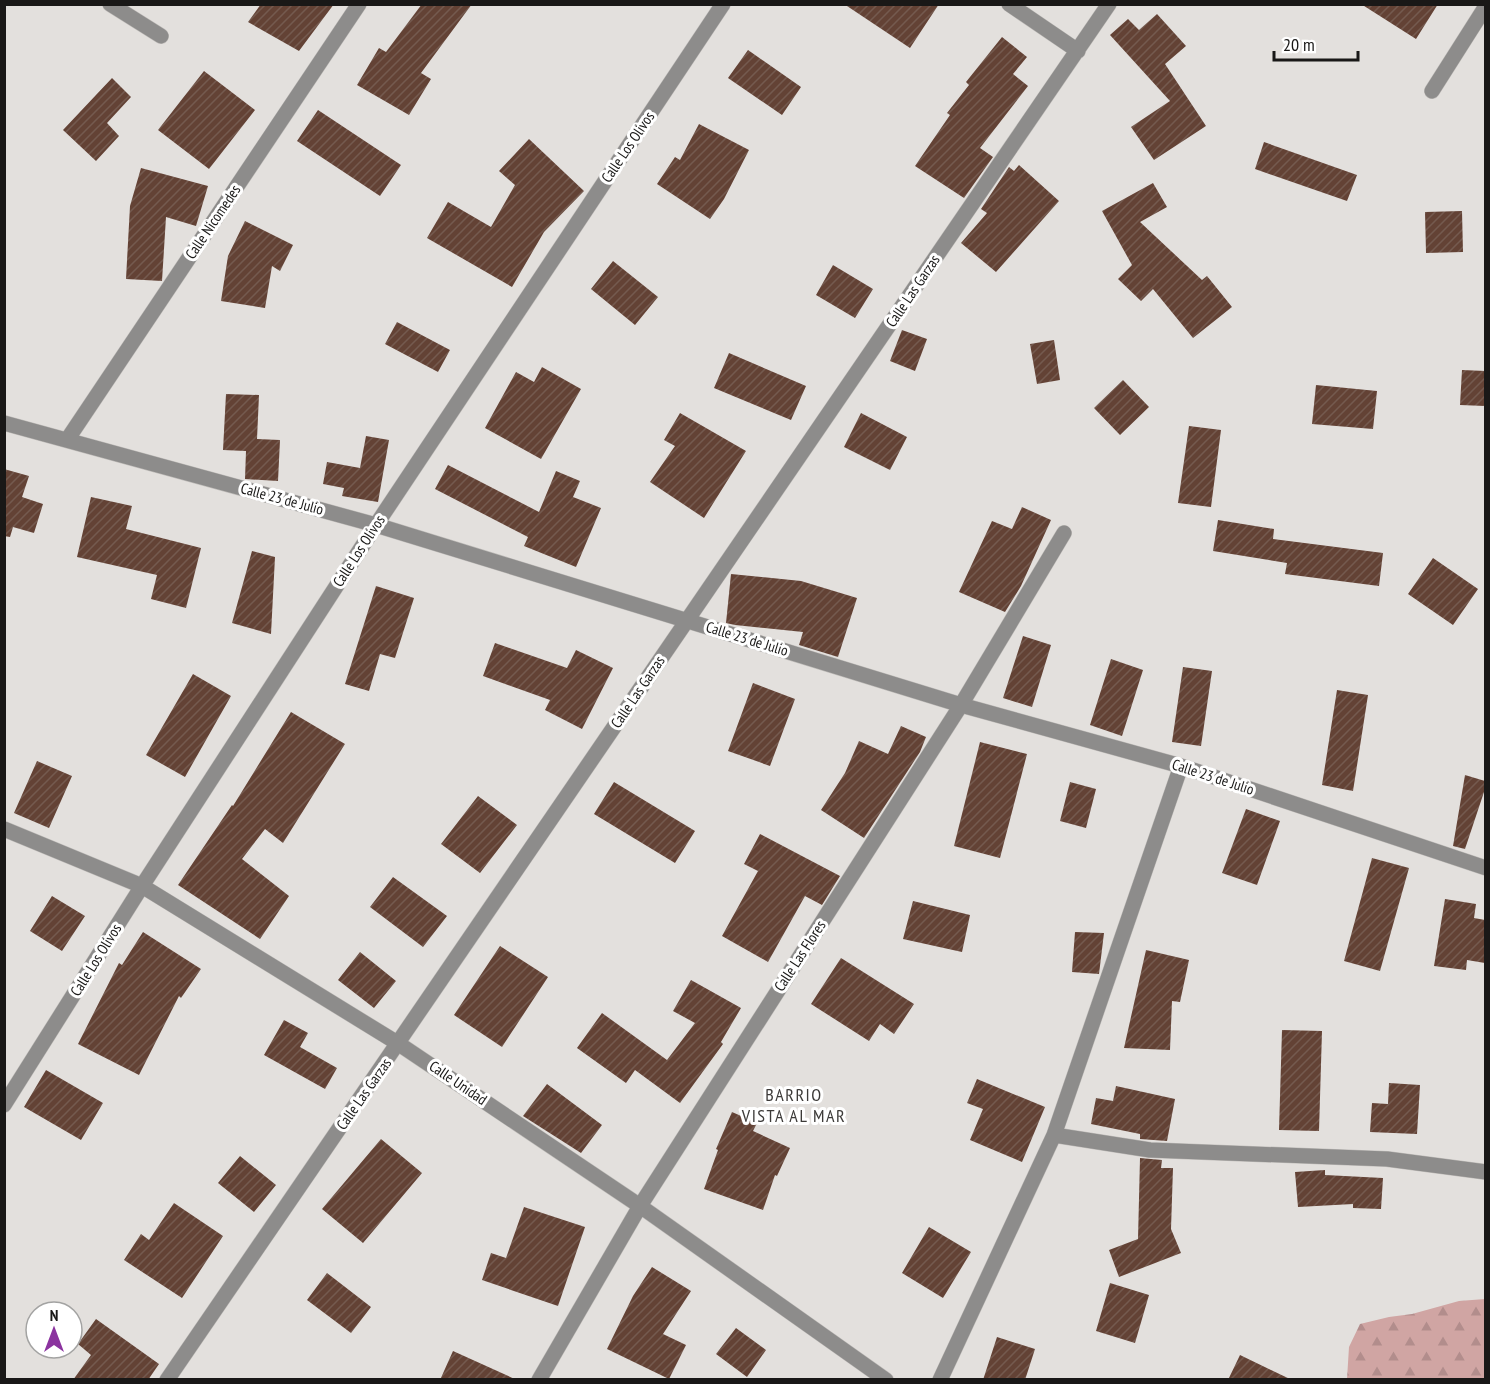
<svg xmlns="http://www.w3.org/2000/svg" width="1490" height="1384" viewBox="0 0 1490 1384" font-family="'PT Sans Narrow',sans-serif">
<defs>
<pattern id="forest-firs" width="22" height="20" patternUnits="userSpaceOnUse" patternTransform="scale(1.5)"><rect width="22" height="20" fill="#d0a5a3"/><path d="M5 1l3.5 6h-7zM16 11l3.5 6h-7z" fill="#b28d8c"/></pattern>
<pattern id="building-hatch" width="6" height="6" patternUnits="userSpaceOnUse" patternTransform="scale(1.5)"><rect width="6" height="6" fill="#634235"/><path d="M-1 1l2-2M0 6l6-6M5 7l2-2" fill="none" stroke="#745a4f"/></pattern>
</defs>
<rect width="100%" height="100%" fill="#e3e0dd"/>
<path fill="url(#forest-firs)" d="M1485,1299V1379H1347L1349,1347L1360,1324L1389,1317L1412,1314L1459,1301Z"/>
<path fill="url(#building-hatch)" d="M261,4H334L299,51L248,22Z
M422,4H472L421,73L431,79L409,115L357,85L379,48L386,52Z
M844,4H939L910,48Z
M1361,4H1438L1416,39Z
M1157,14L1186,46L1165,64L1206,126L1154,160L1131,127L1170,101L1110,35L1128,19L1139,30Z
M1002,37L1027,57L1013,74L1028,86L980,148L993,157L964,198L915,166L950,115L947,113L969,85L966,82Z
M748,50L801,87L782,115L728,78Z
M204,71L255,110L209,169L158,130Z
M112,78L131,97L107,123L119,136L96,161L63,130Z
M318,110L401,165L380,196L297,141Z
M699,124L749,150L724,199L710,219L657,184L675,157L680,160Z
M529,139L584,191L544,232L512,287L427,238L448,202L491,227L515,185L499,171Z
M1264,142L1357,175L1347,201L1255,169Z
M1019,165L1059,201L996,272L961,243L987,213L981,209L1009,167L1014,171Z
M141,168L208,186L196,226L166,217L162,281L126,279L130,206Z
M1153,183L1167,207L1140,222L1202,280L1207,276L1232,307L1193,338L1153,289L1141,301L1118,279L1132,265L1102,211Z
M1462,211L1463,252L1426,253L1425,212Z
M245,221L293,245L280,271L272,266L265,308L221,301L228,256Z
M613,261L658,297L635,325L591,289Z
M833,265L873,289L855,318L816,295Z
M397,322L450,350L438,372L385,344Z
M902,330L927,339L915,371L890,361Z
M1054,340L1060,380L1037,384L1030,344Z
M729,353L806,386L791,420L714,388Z
M542,367L581,389L541,459L485,428L516,372L534,382Z
M1462,370L1485,371V406L1460,405Z
M1123,380L1149,407L1120,435L1094,408Z
M1316,385L1377,391L1373,429L1312,424Z
M226,394L259,395L257,439L280,440L278,481L245,479L246,451L223,450Z
M680,413L746,451L704,518L650,482L675,446L664,440Z
M861,413L907,437L890,470L844,447Z
M1189,426L1221,430L1211,507L1178,503Z
M366,436L389,440L378,502L342,496L344,488L323,484L327,462L360,468Z
M448,465L539,512L556,471L580,481L573,497L601,508L576,567L524,546L528,537L435,489Z
M4,469L29,476L22,497L43,504L34,533L13,527L10,537L4,536Z
M91,497L132,506L126,529L201,548L186,608L151,599L157,575L77,557Z
M1022,507L1051,520L1021,586L1005,612L959,592L992,521L1012,529Z
M1218,520L1274,529L1273,539L1383,553L1379,586L1285,574L1287,563L1213,551Z
M252,551L275,557L271,634L232,623Z
M1433,558L1478,589L1453,625L1408,594Z
M731,574L801,581L857,598L838,657L799,645L803,632L735,625L726,623Z
M376,586L414,598L395,658L380,654L369,691L345,684Z
M1023,636L1051,645L1032,707L1003,698Z
M495,643L567,668L576,650L613,668L582,729L545,710L550,700L483,676Z
M1111,659L1143,670L1122,736L1090,725Z
M1183,667L1212,671L1201,746L1172,742Z
M193,674L231,696L185,777L146,755Z
M753,683L795,699L770,766L728,751Z
M1337,690L1368,695L1353,791L1322,785Z
M291,712L345,744L283,843L265,829L242,859L289,896L260,939L178,885L232,805L233,806Z
M901,726L926,737L920,752L864,838L821,810L845,773L859,741L888,754Z
M980,742L1027,754L1000,858L954,846Z
M37,761L72,776L49,828L14,813Z
M1465,775L1485,781V789L1465,849L1453,846Z
M614,782L695,831L675,863L594,814Z
M1070,782L1096,789L1086,828L1060,821Z
M478,796L517,825L480,873L441,844Z
M1246,809L1280,821L1257,885L1222,873Z
M760,834L840,876L822,905L805,896L768,962L722,936L758,871L744,864Z
M1372,858L1409,868L1380,971L1344,961Z
M393,877L447,916L423,947L370,907Z
M52,896L85,916L62,951L30,931Z
M1445,899L1476,904L1474,918L1485,920V963L1467,960L1466,970L1434,966Z
M913,901L970,915L962,952L903,939Z
M143,932L201,969L181,998L179,996L139,1075L78,1044L119,963L122,965Z
M1075,932L1104,933L1099,974L1072,972Z
M500,946L548,977L502,1047L454,1015Z
M1146,950L1189,960L1180,1002L1172,1001L1170,1050L1124,1048Z
M360,952L396,981L374,1008L338,980Z
M841,958L914,1004L894,1034L880,1024L869,1041L811,1004Z
M691,980L741,1008L721,1042L723,1044L680,1103L635,1070L626,1083L577,1048L602,1013L667,1060L695,1023L673,1011Z
M284,1020L308,1033L300,1047L337,1068L325,1089L264,1055Z
M1282,1030L1322,1031L1319,1131L1279,1130Z
M46,1070L103,1103L81,1140L24,1107Z
M977,1079L1045,1107L1022,1162L970,1140L983,1109L967,1103Z
M1389,1083L1420,1085L1417,1134L1370,1132L1372,1103L1388,1104Z
M547,1084L602,1125L581,1153L523,1116Z
M1116,1086L1175,1099L1167,1141L1140,1139V1134L1091,1124L1096,1098L1113,1101Z
M732,1112L757,1123L753,1131L790,1148L777,1176L775,1175L763,1210L704,1189L718,1150L716,1149Z
M381,1139L422,1173L363,1243L322,1209Z
M240,1156L276,1185L254,1212L218,1183Z
M1140,1158L1162,1160L1161,1168H1173L1171,1229L1181,1253L1119,1277L1109,1250L1138,1239Z
M1325,1170V1175L1383,1178L1381,1209L1353,1208V1204L1298,1207L1295,1172Z
M174,1203L223,1236L182,1298L124,1260L141,1234L149,1240Z
M524,1207L585,1227L558,1306L482,1280L491,1253L506,1258Z
M929,1227L971,1252L943,1298L902,1273Z
M652,1267L691,1291L663,1334L686,1345L669,1379L607,1349L633,1296Z
M327,1273L371,1307L351,1333L307,1300Z
M1110,1283L1149,1295L1135,1343L1096,1331Z
M96,1319L159,1364L148,1380H73L91,1355L78,1344Z
M736,1328L766,1350L747,1377L716,1354Z
M997,1337L1035,1349L1025,1380H983Z
M453,1351L517,1380H440Z
M1240,1355L1292,1380H1228Z"/>
<g fill="none" stroke-linecap="round" stroke-linejoin="round">
<g stroke="#bfbcb9" stroke-width="16">
<path id="street" d="M110,4L161,36
M1009,4L1078,51
M1432,91L1486,6
M4,423L376,525L961,705L1181,766L1486,868
M67,440L359,4
M4,829L142,886L399,1044L640,1206L886,1380
M4,1105L142,886L376,525L723,4
M1054,1135L1150,1150L1387,1159L1486,1172
M167,1380L1109,4
M539,1380L640,1206L961,705L1064,533
M940,1380L1054,1135L1181,766"/>
</g>
<use href="#street" stroke="#8d8c8b" stroke-width="15"/>
</g>
<g text-anchor="middle" stroke-width="6" stroke-linejoin="round" paint-order="stroke">
<g font-size="15" fill="#191817" stroke="#fff">
<text transform="translate(628 147) rotate(-56)" y="5">Calle Los Olivos</text>
<text transform="translate(213 222) rotate(-56)" y="5">Calle Nicomedes</text>
<text transform="translate(913 291) rotate(-56)" y="5">Calle Las Garzas</text>
<text transform="translate(282 499) rotate(15)" y="5">Calle 23 de Julio</text>
<text transform="translate(359 551) rotate(-57)" y="5">Calle Los Olivos</text>
<text transform="translate(747 639) rotate(17)" y="5">Calle 23 de Julio</text>
<text transform="translate(638 692) rotate(-56)" y="5">Calle Las Garzas</text>
<text transform="translate(1213 777) rotate(18)" y="5">Calle 23 de Julio</text>
<text transform="translate(800 956) rotate(-57)" y="5">Calle Las Flores</text>
<text transform="translate(96 960) rotate(-58)" y="5">Calle Los Olivos</text>
<text transform="translate(458 1083) rotate(34)" y="5">Calle Unidad</text>
<text transform="translate(364 1094) rotate(-55)" y="5">Calle Las Garzas</text>
</g>
<g font-size="18" letter-spacing="1.5" fill="#3c3a38" stroke="#fff">
<text x="794" y="1101">BARRIO<tspan x="794" dy="21">VISTA AL MAR</tspan></text>
</g>
</g>
<rect width="1490" height="1384" fill="none" stroke="#191817" stroke-width="12"/>
<g transform="translate(54 1330)"><circle r="28" fill="#ffffff" stroke="#a3a3a2" stroke-width="1.5"/>
<path d="M0-4.5L10 22L0 15L-10 22Z" fill="#8b339f"/>
<text y="-9" font-size="16" font-weight="bold" text-anchor="middle" fill="#191817">N</text>
</g>
<path d="M1274 51v9h84v-9" fill="none" stroke="#191817" stroke-width="3"/>
<text x="1283" y="51" font-size="18" fill="#191817" stroke="#ffffff" stroke-width="4.5" paint-order="stroke">20 m</text>
</svg>
